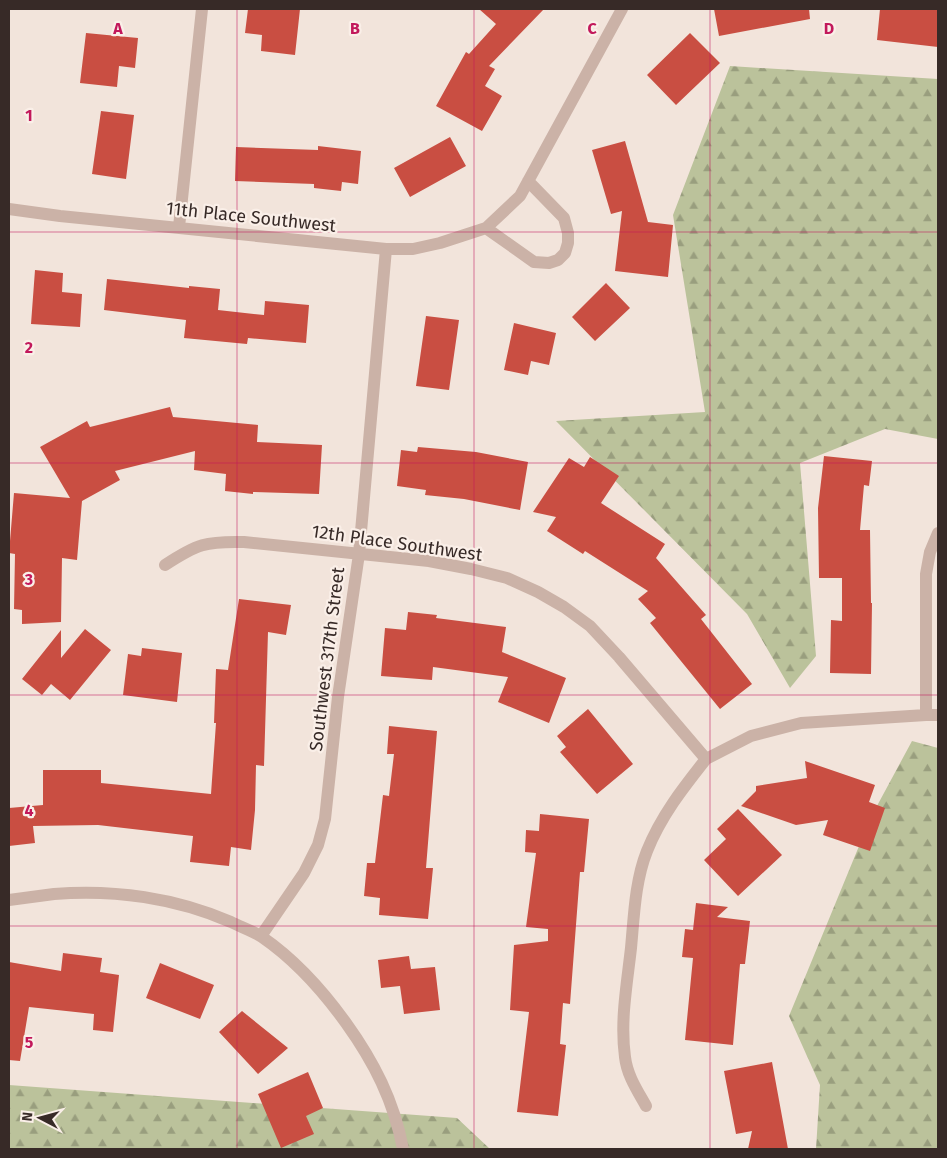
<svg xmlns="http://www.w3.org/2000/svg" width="947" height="1158" viewBox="0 0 947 1158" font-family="'Fira Sans',sans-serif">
<defs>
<pattern id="forest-firs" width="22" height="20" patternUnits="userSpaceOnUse" patternTransform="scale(1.25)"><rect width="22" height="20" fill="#bbc29b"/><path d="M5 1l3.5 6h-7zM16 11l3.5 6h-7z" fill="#999e7e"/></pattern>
</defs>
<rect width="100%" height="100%" fill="#f2e4db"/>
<path fill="url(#forest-firs)" d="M730,66L938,79V439L885,429L800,463L816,656L790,688L747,614L556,421L705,412L673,215Z
M912,741L938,748V1149H816L820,1085L789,1016L871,817Z
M9,1085L457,1118L490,1149H9Z"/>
<path fill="#c94e42" d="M248,9H300L295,55L261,51L262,35L245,33Z
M479,9H544L489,66L495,69L485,86L502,96L482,131L436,106L466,52L469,54L496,24Z
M714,9H809L810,19L719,36Z
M880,9H938V47L877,40Z
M86,33L138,38L135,68L119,66L117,87L80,83Z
M690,33L720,63L676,105L647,75Z
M101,111L134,115L126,179L92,174Z
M450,137L466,166L410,197L394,168Z
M625,141L648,222L673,225L668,277L615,271L622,211L611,214L592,150Z
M318,146L361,151L358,184L342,182L341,191L314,188V184L235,181L236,147L318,150Z
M35,270L63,273L62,292L82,294L80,327L31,324Z
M107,279L189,288V286L220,289L218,310L264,315L265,301L309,305L306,343L248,338L247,344L184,338L186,320L104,310Z
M606,283L630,308L595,341L572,317Z
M426,316L459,320L449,390L416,386Z
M514,323L556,333L549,365L531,361L528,375L504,370Z
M170,407L173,417L258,425L257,442L322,445L319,494L253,492V494L225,491L226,474L194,470L195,451L115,471L120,480L82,501L77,560L62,558L61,622L22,624V610L14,609L15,554L9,553L14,493L70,498L40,447L87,421L90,427Z
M418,447L476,452L528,462L520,510L464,499L425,495L426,490L397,486L401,450L417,452Z
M824,456L872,461L869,486L864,485L860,530H870L871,603H872L871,674L830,673L831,620L842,621V578H819L818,508Z
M590,457L619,476L601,503L665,544L656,558L706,615L701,619L752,684L720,709L650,623L656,618L638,599L648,591L585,551L583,554L547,531L556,517L533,512L569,458L584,467Z
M239,599L291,605L286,635L268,632L264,766L256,765L255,810L251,850L231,847L229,866L190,862L193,836L98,825L33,826L35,843L9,846V808L43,805V770H101V783L211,794L216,723H214L216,669L228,670Z
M408,612L437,615L436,618L506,627L502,652L566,678L549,723L498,702L508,677L433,667L432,680L381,676L385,628L406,630Z
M85,629L111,650L70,700L51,684L42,695L22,679L61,630V658Z
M142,648L182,653L177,702L123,695L128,654L141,656Z
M588,709L633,764L597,794L560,752L566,747L557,736Z
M389,726L437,731L426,868H433L428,919L379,915L380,898L364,896L367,863H375L383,795L389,796L394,754H387Z
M805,761L875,785L869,802L885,808L870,851L823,835L828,820L796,825L741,806L756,791V786L807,778Z
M738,809L782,855L738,896L704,860L726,839L717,829Z
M540,814L589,819L584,872H580L570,1004L563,1003L560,1044L566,1045L558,1116L517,1112L529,1012L510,1010L514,945L548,941V929L526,927L536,853L525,852L526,830L539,831Z
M696,903L728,907L717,917L750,921L745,964H740L733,1045L685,1040L693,958L682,957L685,929L693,930Z
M63,953L102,958L100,972L119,975L113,1032L93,1030L94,1014L29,1007L20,1061L9,1060V962L61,971Z
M409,956L411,969L435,967L440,1010L404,1014L400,986L381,988L378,960Z
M160,963L214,985L200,1019L146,998Z
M242,1011L288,1048L258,1074L219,1032Z
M772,1062L788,1149H748L752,1131L736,1134L724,1071Z
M308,1072L323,1108L306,1116L314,1134L281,1148L258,1094Z"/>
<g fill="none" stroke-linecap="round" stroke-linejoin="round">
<path stroke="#cbb2a7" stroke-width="12" d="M9,209L60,216L386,249H413L440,243L486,228L520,196L622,9
M179,227L202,9
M486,228L534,262L549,263L558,260L565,253L568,243V233L564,218L528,181
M165,565C197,544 206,541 244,542L429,561L471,569L507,578L538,592L564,607L590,626L619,657L706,759L751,736L801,723L926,715H938
M926,715V574L930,552L938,533
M9,900C24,898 39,896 54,894C114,889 176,898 231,922C241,927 253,931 262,937C294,959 323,991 346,1023C374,1062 394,1101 403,1149
M261,936L304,873L318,845L325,819L338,697L359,554L386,249
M646,1106C637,1090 627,1075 625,1057C620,1021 627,984 631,948C634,916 635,881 647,851C661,816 683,788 706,759"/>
</g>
<path fill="none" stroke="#c2185b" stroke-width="1" stroke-opacity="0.55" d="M237,9V1149M474,9V1149M710,9V1149M9,232H938M9,463H938M9,695H938M9,926H938"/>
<g text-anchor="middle" stroke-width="4.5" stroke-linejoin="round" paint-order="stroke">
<g font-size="18" fill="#372a27" stroke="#faefe8">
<text transform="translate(251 217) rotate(6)" y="6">11th Place Southwest</text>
<text transform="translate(397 543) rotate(8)" y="6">12th Place Southwest</text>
<text transform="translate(327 659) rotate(-83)" y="6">Southwest 317th Street</text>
</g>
</g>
<g font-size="16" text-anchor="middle" font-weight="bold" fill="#c2185b" stroke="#faefe8" stroke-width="4.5" stroke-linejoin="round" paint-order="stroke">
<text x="118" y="34">A</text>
<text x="355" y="34">B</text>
<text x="592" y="34">C</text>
<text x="829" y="34">D</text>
<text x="29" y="121">1</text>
<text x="29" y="353">2</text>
<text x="29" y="585">3</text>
<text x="29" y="816">4</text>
<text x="29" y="1048">5</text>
</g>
<rect width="947" height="1158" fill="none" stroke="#372a27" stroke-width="20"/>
<g transform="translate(40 1118) rotate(276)" stroke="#faefe8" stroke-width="4" paint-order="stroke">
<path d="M0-4L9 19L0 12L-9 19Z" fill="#372a27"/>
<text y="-8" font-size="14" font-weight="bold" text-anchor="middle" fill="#372a27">N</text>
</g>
</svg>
